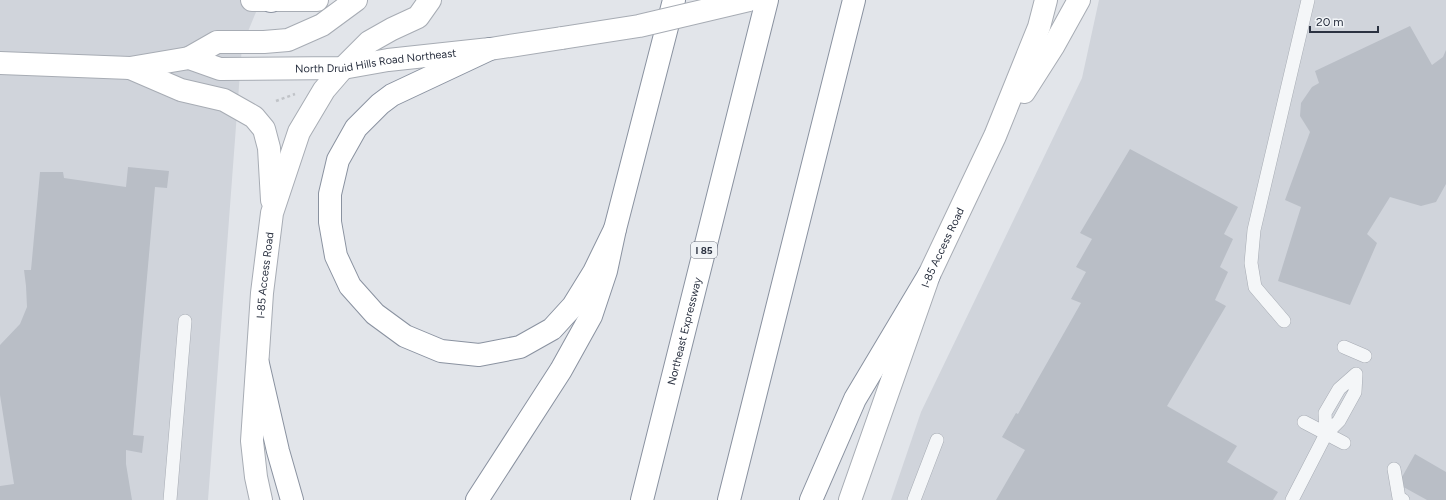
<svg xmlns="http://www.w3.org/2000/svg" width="1446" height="500" viewBox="0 0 1446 500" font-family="Figtree,sans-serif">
<rect width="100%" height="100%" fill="#e2e5ea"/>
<path fill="#d0d4db" d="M0,0H261L242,46L208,500H0Z
M1099,0H1446V500H891L921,412L1082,78Z"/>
<path fill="#b9bec6" d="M1410,26L1432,65L1443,57L1446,50V184L1436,202L1421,206L1390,197L1367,234L1377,243L1350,305L1278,281L1301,207L1285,200L1310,132L1300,116L1301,103L1312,87L1319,83L1315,71Z
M1130,149L1238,207L1224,234L1233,239L1220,267L1228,272L1215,300L1226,306L1167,406L1237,446L1227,462L1278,492L1273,500H996L1025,450L1002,437L1016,413L1018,414L1081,303L1071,299L1086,272L1076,267L1092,239L1080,233Z
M128,167L169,171L167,188L155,187L133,435L144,436L142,453L126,450V464L132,500H0V486L14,484L0,395V345L20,324L27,307L26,286L24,270H31L40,172H63L64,178L126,187Z
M1415,454L1446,472V500H1427L1398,484Z"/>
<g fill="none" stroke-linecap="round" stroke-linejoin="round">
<g stroke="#a7acb4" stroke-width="14">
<path id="service" d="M1284,321L1255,287L1251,263L1254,230L1308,0
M1344,347L1365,356
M1304,422L1344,443
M1326,434L1325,413L1339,389L1356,374
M1394,469L1399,498L1403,500
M170,500L185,321
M914,500L937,440
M1292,500L1326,434L1339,421L1355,392L1356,374"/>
</g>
<g stroke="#a7acb4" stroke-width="24">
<g id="secondary">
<path d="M252,0H317"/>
<path d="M189,58L217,42H264L288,40L322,25L356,0"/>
<path id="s1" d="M0,63L130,68L189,58L220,69L343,68L388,60L490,49L562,38"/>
<path d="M130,68L181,90L224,100L254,117L264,129L269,148L272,200"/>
<path d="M1024,92L1054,45L1079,0"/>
<path id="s2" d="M261,500L256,477L252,441L262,293L272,213L299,132L324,90L343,68L369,42L392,29L418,17L430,0"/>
<path id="s3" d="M850,500L929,275L995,136L1039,27L1046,0"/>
</g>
</g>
<g stroke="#8a92a0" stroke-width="24">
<g id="motorway">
<path d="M271,1L272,0"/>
<path d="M490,49L392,95L380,104L356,128L338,160L330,194V222L336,256L350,286L375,314L405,336L441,351L479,355L520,347L552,329L573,306L594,272L615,229"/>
<path d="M258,364L278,451L292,500"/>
<path d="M477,500L561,370L591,316L606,271L615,229L674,0"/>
<path id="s4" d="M642,500L767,0"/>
<path d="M729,500L854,0"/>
<path d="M811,500L855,399L929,275"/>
</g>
</g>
<path stroke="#c0c3c8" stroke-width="2.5" stroke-dasharray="3 3" stroke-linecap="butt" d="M276,101L295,94"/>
<use href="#service" stroke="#f4f6f8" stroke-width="13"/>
<use href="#secondary" stroke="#fff" stroke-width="22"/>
<use href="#motorway" stroke="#fff" stroke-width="22"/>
<g stroke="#a7acb4" stroke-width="24" stroke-linecap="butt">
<path id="secondary-bridge" d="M562,38L639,26L749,0"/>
</g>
<use href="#secondary-bridge" stroke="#fff" stroke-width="22"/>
</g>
<g text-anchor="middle" stroke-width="4" stroke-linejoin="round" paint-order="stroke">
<rect fill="#f1f4f7" stroke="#666c78" stroke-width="1" x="691" y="242" width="26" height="16" rx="3"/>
<g font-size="10" font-weight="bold" fill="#2b3241">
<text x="704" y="254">I 85</text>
</g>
<g font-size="11" fill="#2b3241" stroke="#f1f4f7">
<text dy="4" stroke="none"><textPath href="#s1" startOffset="379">North Druid Hills Road Northeast</textPath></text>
<text dy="4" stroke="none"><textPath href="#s3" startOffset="269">I-85 Access Road</textPath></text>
<text dy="4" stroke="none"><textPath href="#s2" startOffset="226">I-85 Access Road</textPath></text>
<text dy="4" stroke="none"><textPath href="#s4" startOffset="174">Northeast Expressway</textPath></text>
</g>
</g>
<path d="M1310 26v6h68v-6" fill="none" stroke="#2b3241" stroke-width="2"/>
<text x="1316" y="26" font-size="12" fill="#2b3241" stroke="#f1f4f7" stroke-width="3" paint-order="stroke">20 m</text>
</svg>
